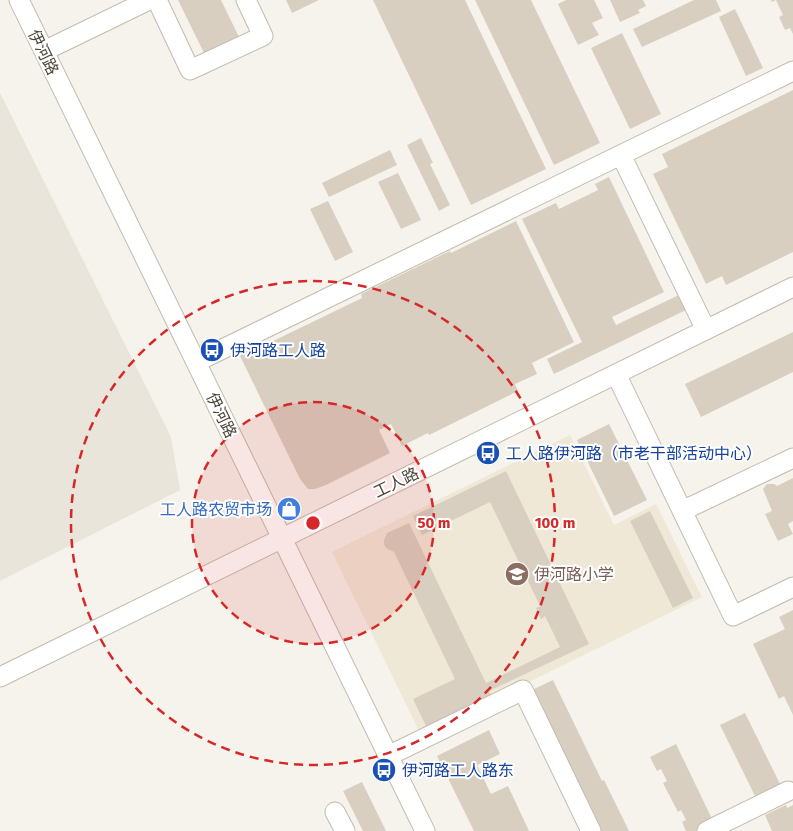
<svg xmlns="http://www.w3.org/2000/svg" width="793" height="831" viewBox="0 0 793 831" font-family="'Fira Sans','Noto Sans SC',sans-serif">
<rect width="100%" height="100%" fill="#f6f3ec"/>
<path fill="#eae5da" d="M0,93L171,437L180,490L0,581Z"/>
<path fill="#efe8d6" d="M570,435L614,525L656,504L702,597L421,735L332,552Z"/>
<path fill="#d8cfc1" d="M178,0H221L239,37L204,53Z
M286,0H319L292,13Z
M373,0H465L546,169L471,205Z
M475,0H531L600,143L554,165Z
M566,0H594L603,18L592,23L599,35L578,45L558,4Z
M610,0H643L646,6L638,10L640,13L620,22Z
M694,0H716L721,11L642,47L633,29Z
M771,0H793V34L790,28L785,30L779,17L783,15L776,0L772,2Z
M735,9L763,68L746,76L719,17Z
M622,33L661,114L630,129L591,48Z
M793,90V252L726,285L722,276L706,284L653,174L668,167L662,154Z
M421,138L433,163L430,164L450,205L439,211L407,145Z
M390,150L397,165L329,197L322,183Z
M398,173L421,220L401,229L378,182Z
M609,177L664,292L612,317L616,325L679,295L686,310L554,374L547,359L582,342L522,219L556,203L559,209L598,190L595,184Z
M328,201L353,252L335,261L310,209Z
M516,221L574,342L532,363L537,374L515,384L518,391L429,435L428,433L402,446L391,424L379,430L390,453L326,485L315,489H308L300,479L239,354L265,341L267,344L362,298L361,294L450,251L451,253Z
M793,332V372L701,417L685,384Z
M609,424L647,500L614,516L577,440Z
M506,471L589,644L489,691L492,697L427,728L413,699L455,679L394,552L386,548L384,544V540L387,533L409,523L486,683L560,647L545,616L541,619L536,608L540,606L490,502L422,535L413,516Z
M793,478V521L788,524L793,534L778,541L765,514L772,511L763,489L767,484H774L777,486Z
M650,511L693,598L673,608L630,521Z
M793,610V715L784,696L779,699L753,644L785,629L779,617Z
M553,680L602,781L604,780L629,831H601L532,690Z
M745,713L781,786L756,798L720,725Z
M489,730L500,754L477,765L491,794L508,786L529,831H474L437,756Z
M676,744L714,823L698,831H686L682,822L686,820L681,810L678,812L663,783L667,781L661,769L657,771L650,757Z
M362,782L386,831H363L343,791Z
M786,805L787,808L793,805V831H772L765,815Z"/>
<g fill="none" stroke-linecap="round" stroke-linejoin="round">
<g stroke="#c2bbae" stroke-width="21">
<path id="minor" d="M19,0L425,831
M157,0L190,70L263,36L246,0
M44,51L149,0
M621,155L706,330
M196,362L793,71
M616,374L733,616L793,587
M682,511L793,458
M0,677L793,287
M388,756L523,690L591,831
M335,812L345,831
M707,831L788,791"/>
</g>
<use href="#minor" stroke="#fff" stroke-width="19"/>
</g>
<circle cx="313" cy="523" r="121" fill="#d62828" fill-opacity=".12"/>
<g fill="none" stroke="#d62828" stroke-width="2.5" stroke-dasharray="9 6">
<circle cx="313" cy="523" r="121"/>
<circle cx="313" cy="523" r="242"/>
</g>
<defs>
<g id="bus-disc" transform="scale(1.25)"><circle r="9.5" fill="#1a4fb4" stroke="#fff"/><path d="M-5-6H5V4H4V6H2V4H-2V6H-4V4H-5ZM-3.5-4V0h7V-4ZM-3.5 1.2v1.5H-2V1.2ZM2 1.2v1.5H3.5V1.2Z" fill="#fff"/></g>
<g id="shop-disc" transform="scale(1.25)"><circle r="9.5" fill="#3f7fe0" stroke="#fff"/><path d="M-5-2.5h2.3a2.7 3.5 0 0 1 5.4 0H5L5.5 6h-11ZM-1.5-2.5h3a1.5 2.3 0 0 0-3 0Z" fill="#fff"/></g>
<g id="school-disc" transform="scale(1.25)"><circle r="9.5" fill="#8d6e63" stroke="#fff"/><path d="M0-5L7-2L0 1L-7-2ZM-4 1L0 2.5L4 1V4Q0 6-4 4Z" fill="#fff"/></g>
</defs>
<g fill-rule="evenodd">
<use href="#bus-disc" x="212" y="350"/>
<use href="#bus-disc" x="488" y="453"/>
<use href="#shop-disc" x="289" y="509"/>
<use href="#school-disc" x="517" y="574"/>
<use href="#bus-disc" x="384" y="770"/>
</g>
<g text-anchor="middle" stroke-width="4" stroke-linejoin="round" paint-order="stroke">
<g font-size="16" fill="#4b4439" stroke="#fff">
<text transform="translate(44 52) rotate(64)" y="6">伊河路</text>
<text transform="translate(222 415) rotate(64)" y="6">伊河路</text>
<text transform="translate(396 482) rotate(-26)" y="6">工人路</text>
</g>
<g font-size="16" fill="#164399" stroke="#fff" text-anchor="start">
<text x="230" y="356">伊河路工人路</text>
<text x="506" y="459">工人路伊河路（市老干部活动中心）</text>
<text x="402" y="776">伊河路工人路东</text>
</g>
<g font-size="16" fill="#366cbe" stroke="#fff" text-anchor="end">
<text x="272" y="515">工人路农贸市场</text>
</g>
<g font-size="16" fill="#785e54" stroke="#fff" text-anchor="start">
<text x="534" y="580">伊河路小学</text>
</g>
</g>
<circle cx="313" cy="523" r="8" fill="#d62828" stroke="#fff" stroke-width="2.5"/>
<g font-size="15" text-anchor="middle" font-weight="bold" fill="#d62828" stroke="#fff" stroke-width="4" stroke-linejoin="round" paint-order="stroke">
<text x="434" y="528">50 m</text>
<text x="555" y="528">100 m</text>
</g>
</svg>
